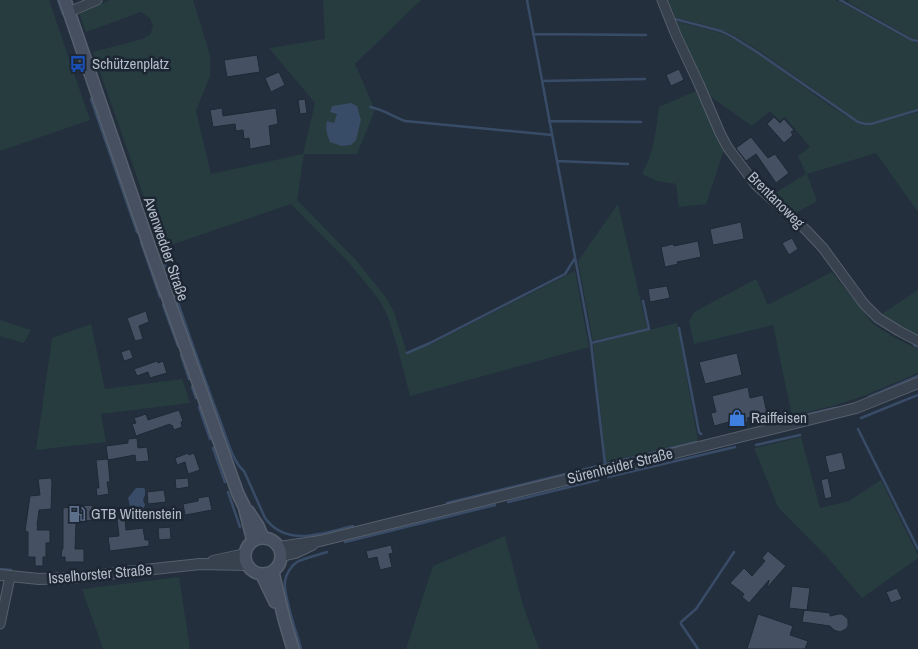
<svg xmlns="http://www.w3.org/2000/svg" width="918" height="649" viewBox="0 0 918 649" font-family="'Archivo Narrow',sans-serif">
<rect width="100%" height="100%" fill="#242f3e"/>
<path fill="#263c3f" d="M0,0H49L90,120L0,151Z
M110,0H193L210,55V76L196,111L211,174L303,154L315,103L269,48L325,39L323,0H421L355,64L375,110L357,154H304L297,200L355,259L385,296L394,312L407,353L431,344L575,271L589,347L410,396L398,349L388,317L380,301L351,265L291,204L162,248L93,52L142,39L150,35L153,26L150,18L141,12L86,32L79,13Z
M668,0H836L912,41L918,43V109L871,123H865L858,121L758,50L733,35L722,30L675,17Z
M849,0H918V40L912,38L848,2Z
M675,21L721,33L732,38L757,53L829,105L858,123L864,126L871,125L918,112V212L876,153L807,174L817,201L794,214L772,195L806,174L798,156L810,147L785,117L780,121L770,111L752,126L708,95L678,33Z
M698,90L715,134L724,150L706,204L679,207L676,184L657,181L642,174C654,153 656,130 659,107Z
M618,204L647,328L593,341L578,261Z
M832,272L873,324L895,338L918,349V373L866,395L836,405L792,416L773,325L694,344L689,321L694,312L756,279L768,305Z
M918,290V335L900,326L882,314Z
M0,320L31,330L24,343L0,336Z
M677,323L698,441L606,462L593,344Z
M91,324L105,389L182,379L190,403L101,414L106,442L36,450L52,338Z
M801,437L820,508L849,501L881,480L918,555V558L862,598L827,557L778,507L754,448Z
M505,536L523,605L539,649H406L433,566Z
M179,577L190,649H103L82,589Z"/>
<path fill="#394c67" d="M351,103L357,106L361,120L356,140L351,145L342,146L330,142C327,134 325,129 327,121L334,123L337,114L330,112L332,106Z
M136,488H143L145,489V495L143,500L145,505L143,509L131,510L128,498Z"/>
<g fill="none" stroke-linecap="round" stroke-linejoin="round">
<path stroke="#394c67" stroke-width="2.5" d="M58,0L63,14
M527,0L591,343L605,464
M840,0L912,40L918,41
M675,19L721,31L733,37L757,52L858,122L865,124H871L918,110
M533,34L646,35
M542,81L645,79
M91,99L137,232
M370,107C383,109 393,117 405,121L552,135
M549,121L641,122
M557,161L628,164
M141,242L160,297
M159,247C179,306 199,365 221,423C226,436 233,463 244,471L265,518C287,548 323,533 353,526
M163,305L178,346
M679,328L699,432L701,434
M591,343L649,329L643,301
M914,345L918,347
M407,353L430,343L565,274L575,258
M181,355L189,379
M192,387L196,398
M869,397L918,376
M199,407L210,439
M861,418L918,395
M783,420L835,408
M858,429L918,549
M756,445L800,435
M213,448L225,482
M608,477L735,447
M228,492L240,527
M508,502L598,480
M447,503L696,442
M345,542L495,505
M0,569L11,570
M301,649C297,633 283,596 285,581C286,574 291,566 297,562C304,558 318,555 327,552
M698,649L681,624V622L696,609L734,552"/>
</g>
<path fill="#455162" stroke="#1f2835" d="M257,55L260,72L227,77L224,60Z
M679,69L684,80L671,86L666,75Z
M279,72L285,85L271,92L265,78Z
M305,99L307,113L300,114L298,100Z
M222,108L223,116L276,108L278,124L269,126L271,145L250,149L249,138L244,139L243,130L236,131L235,124L213,127L210,110Z
M774,117L780,123L784,119L794,130L791,132L793,135L784,143L767,124Z
M751,137L768,158L775,154L789,173L776,183L756,154L746,161L736,148Z
M741,222L744,239L713,245L710,229Z
M792,238L798,249L789,255L782,243Z
M698,241L701,257L677,262L678,264L665,267L661,247L673,244L674,246Z
M667,286L670,298L650,302L648,289Z
M146,311L149,322L139,326L143,339L135,341L127,318Z
M130,349L133,358L124,361L121,352Z
M737,353L742,375L705,384L699,362Z
M157,361L158,363L163,361L167,373L150,378L148,372L137,376L134,369Z
M748,387L750,398L763,395L767,413L747,418L748,422L730,426L729,422L714,426L711,413L716,412L712,396Z
M179,410L183,421L181,422L182,427L174,430L172,425L171,426L170,424L136,436L132,424L136,423L134,418L146,414L148,420Z
M137,438L138,448L147,447L149,461L136,462L135,455L108,460L106,446L128,443V439Z
M842,452L846,469L829,473L825,456Z
M188,453L189,455L194,453L200,470L188,474L185,462L177,465L175,458Z
M108,459L110,482H107L109,494L97,496L96,488H99L96,460Z
M51,478L52,482L51,509L39,510L37,526H38L37,530H50V543H46V557H43V566H35V557H28V532L25,531L30,496L40,495L38,479Z
M188,478L189,487L176,489L175,479Z
M828,478L832,497L825,499L821,480Z
M164,490L166,502L148,504L147,492Z
M209,496L212,510L185,515L183,504L198,501V498Z
M92,505L94,520L76,522L75,549H84V562H65V557H61L62,549H63V508Z
M149,509L150,521L140,522L139,510Z
M125,518L126,530L143,528L145,540H149V546L110,551L108,537L119,536L117,519Z
M170,527L171,539L159,540L158,528Z
M391,545L393,553L389,554L392,567L380,570L377,557L368,559L366,551Z
M768,551L786,566L767,588L769,580L749,603L742,597L744,594L730,583L744,568L752,576L765,561L762,558Z
M792,586L810,588L807,610L789,608Z
M897,588L902,599L891,603L886,592Z
M804,610L830,613V616L839,614H842L848,619V626L846,629L840,632L834,630L830,626L802,622Z
M758,614L793,626L790,635L808,641L805,649H747Z"/>
<g fill="none" stroke-linecap="round" stroke-linejoin="round">
<g stroke="#565f6c" stroke-width="11">
<path id="minor" d="M662,0L676,35L699,84L720,133L728,148L756,185L806,230L823,248L864,304L878,318L899,331L918,341
M69,12L97,0
M0,624L10,577"/>
</g>
<g stroke="#565f6c" stroke-width="12">
<path id="tertiary" d="M279,547L320,541L856,408L918,383
M282,556L295,553L312,545
M213,561L245,554
M0,575L39,579L71,578L200,564L247,565"/>
</g>
<g stroke="#565f6c" stroke-width="14">
<path id="secondary" d="M65,0L149,245L238,494L244,506L253,541
M248,511L258,526L263,538
M245 556a18 18 0 1 1 36 0a18 18 0 1 1-36 0Z
M273,572L284,619L293,649
M262,575L275,602"/>
</g>
<use href="#minor" stroke="#38414e" stroke-width="9"/>
<use href="#tertiary" stroke="#38414e" stroke-width="10"/>
<use href="#secondary" stroke="#465061" stroke-width="11"/>
</g>
<defs>
<g id="bus-bare" transform="scale(1.35)"><path d="M-5-6H5V4H4V6H2V4H-2V6H-4V4H-5ZM-3.5-4V0h7V-4ZM-3.5 1.2v1.5H-2V1.2ZM2 1.2v1.5H3.5V1.2Z" fill="#1a4fb4" stroke="#1d2633" stroke-width="2.5" paint-order="stroke"/></g>
<g id="shop-bare" transform="scale(1.35)"><path d="M-5-2.5h2.3a2.7 3.5 0 0 1 5.4 0H5L5.5 6h-11ZM-1.5-2.5h3a1.5 2.3 0 0 0-3 0Z" fill="#3f7fe0" stroke="#1d2633" stroke-width="2.5" paint-order="stroke"/></g>
<g id="fuel-bare" transform="scale(1.35)"><path d="M-5.5-6h7V0h2V4h1.3V-2.5L3-4.5l.8-.8L6-3V5H2.5V1h-1V6h-7ZM-4.2-4.7v3.2H.2V-4.7Z" fill="#5c6f8a" stroke="#1d2633" stroke-width="2.5" paint-order="stroke"/></g>
</defs>
<g fill-rule="evenodd">
<use href="#bus-bare" x="78" y="64"/>
<use href="#shop-bare" x="737" y="418"/>
<use href="#fuel-bare" x="77" y="514"/>
</g>
<g text-anchor="middle" stroke-width="5" stroke-linejoin="round" paint-order="stroke">
<g font-size="15" fill="#b4bcc9" stroke="#1d2633" text-anchor="start">
<text x="92" y="69">Schützenplatz</text>
<text x="751" y="423">Raiffeisen</text>
<text x="91" y="519">GTB Wittenstein</text>
</g>
<g font-size="15" fill="#b4bcc9" stroke="#1d2633">
<text transform="translate(776 200) rotate(45)" y="5">Brentanoweg</text>
<text transform="translate(166 249) rotate(71)" y="5">Avenwedder Straße</text>
<text transform="translate(620 466) rotate(-14)" y="5">Sürenheider Straße</text>
<text transform="translate(100 574) rotate(-5)" y="5">Isselhorster Straße</text>
</g>
</g>
</svg>
